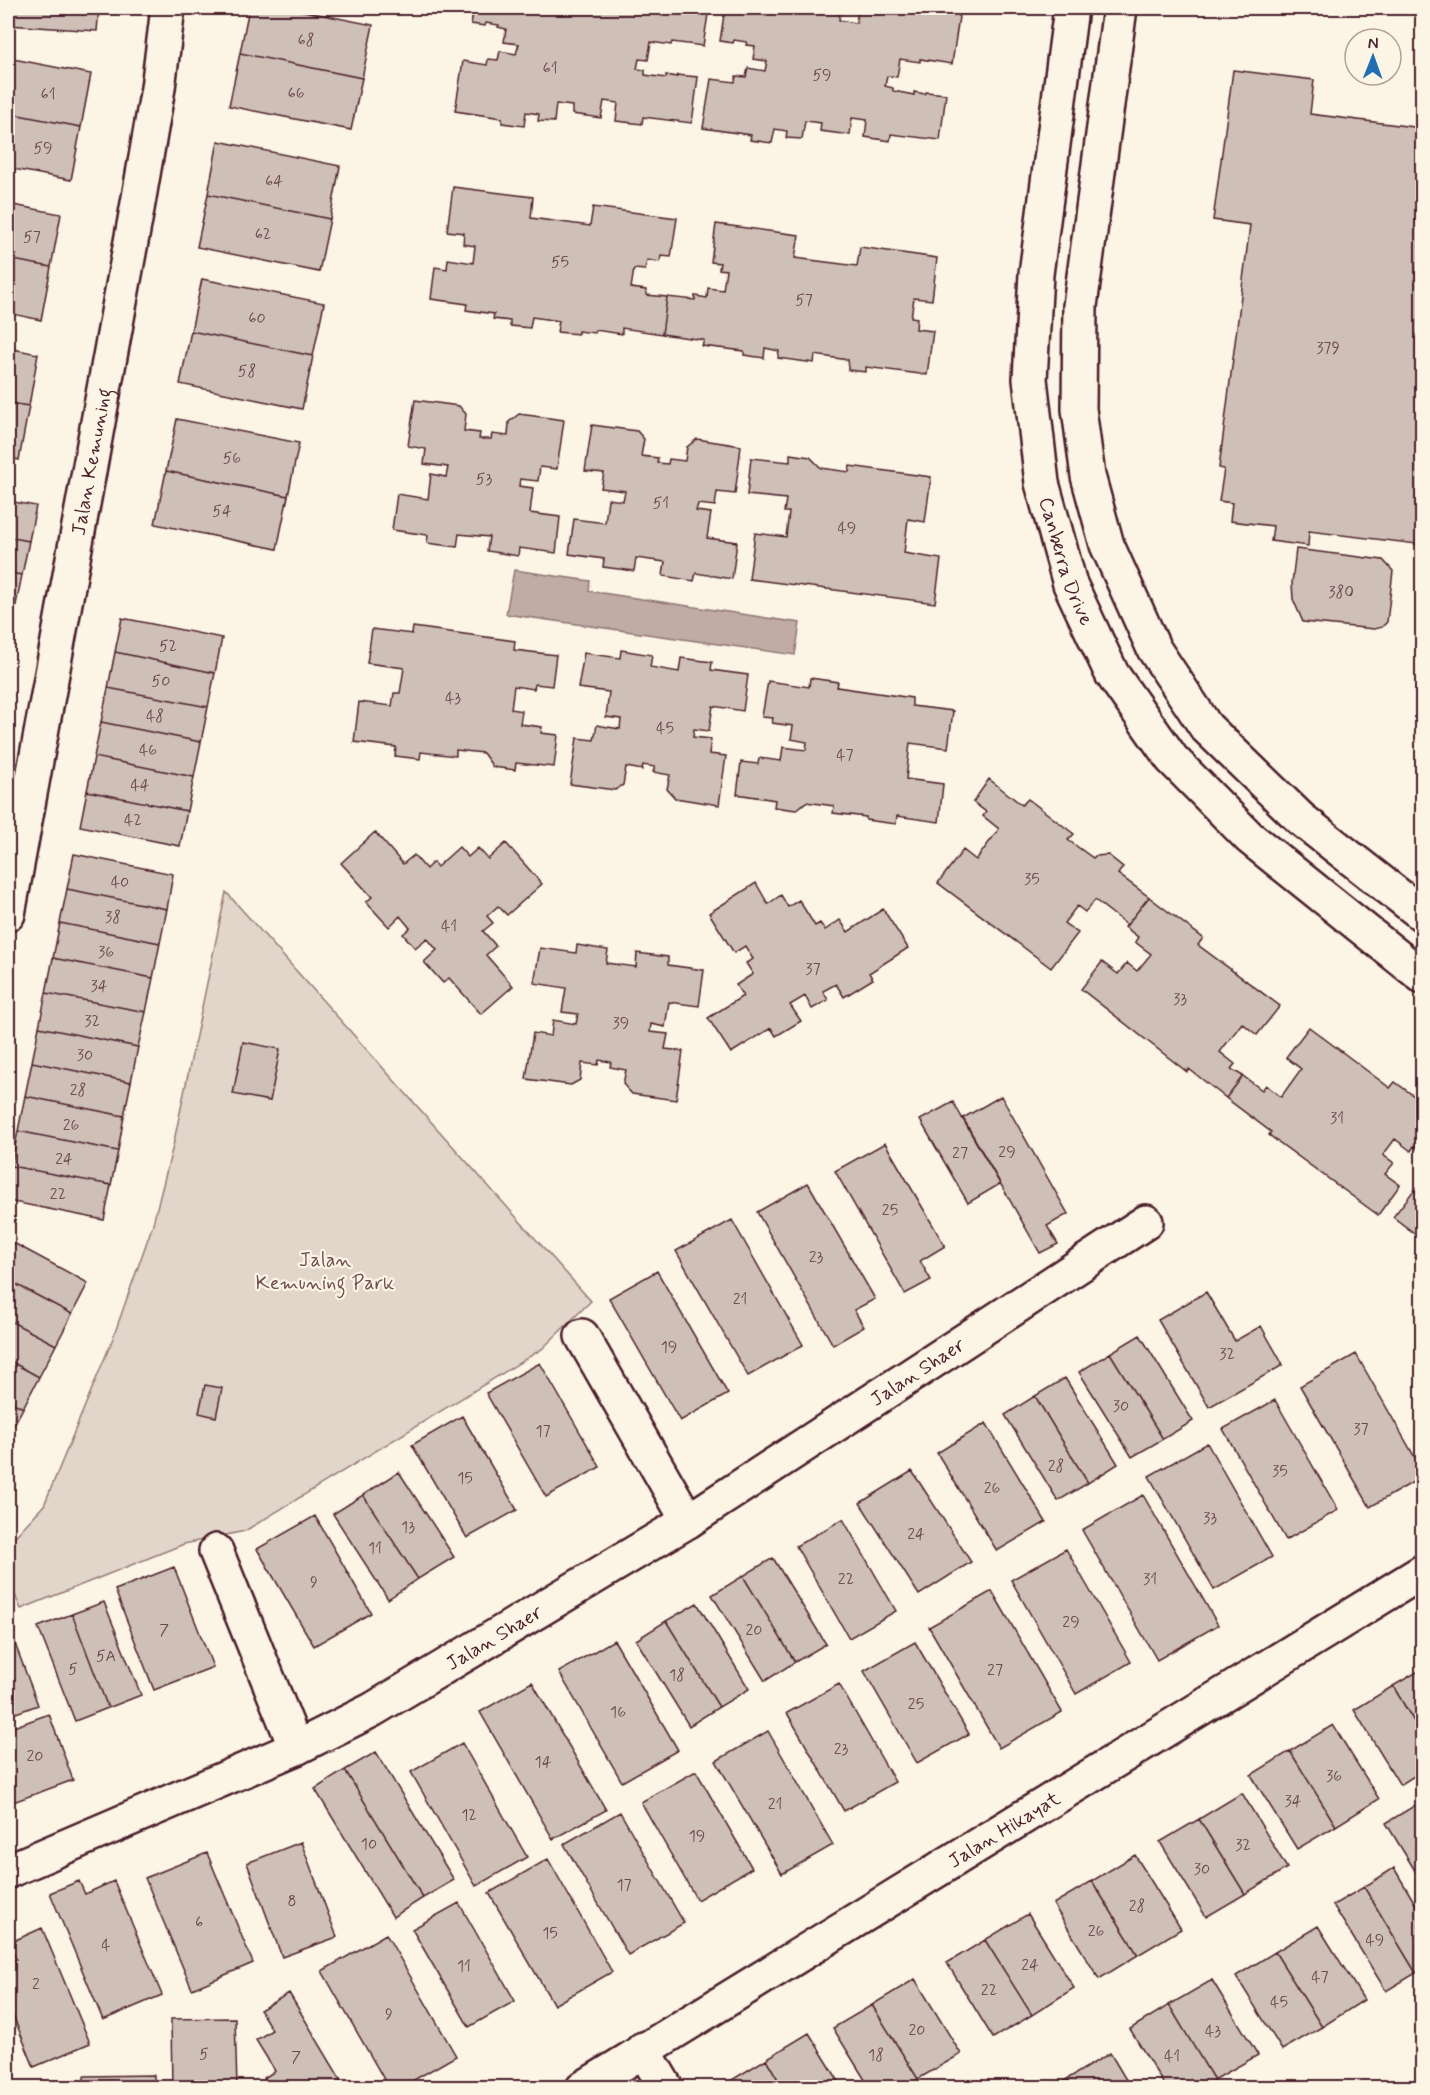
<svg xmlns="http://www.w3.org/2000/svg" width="1430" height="2095" viewBox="0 0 1430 2095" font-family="Mynerve,sans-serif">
<rect width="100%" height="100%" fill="#fcf5e5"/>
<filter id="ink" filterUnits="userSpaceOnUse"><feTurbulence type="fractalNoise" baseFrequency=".0167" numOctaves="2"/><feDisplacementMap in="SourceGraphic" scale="12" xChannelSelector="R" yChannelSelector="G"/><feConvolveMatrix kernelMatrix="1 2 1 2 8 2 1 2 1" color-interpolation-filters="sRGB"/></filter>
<g filter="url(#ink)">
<path fill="#e2d5ca" stroke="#967a7a" stroke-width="1.5" d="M226,892L591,1301L542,1349L245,1531L184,1544L21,1609L8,1579V1544L44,1505L113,1338L152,1227L173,1146Z"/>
<path fill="#c0aca5" stroke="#917474" stroke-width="1.5" d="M514,570L590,581L589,591L800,623L795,655L506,614Z"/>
<path fill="#cfc0b7" stroke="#4a1f2b" stroke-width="1.5" d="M8,8H99L97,31L8,25Z
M249,8H288L373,25L362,78L240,53Z
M474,8H709L703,46L672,42L671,45L651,42L648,60L639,59L637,69L645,70V75L666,78V75L677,77V75L698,77L692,123L643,117L642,124L616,121L618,103L604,101L601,118L572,114V106L556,104L554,122L538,121L539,114L526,112L524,126L502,123V118L455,111L463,61L487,65L488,59L498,60L500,51L516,54L519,44L504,42L506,29L498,27L499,25L486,23L485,26L471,24Z
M725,8H798L840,13L839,20L856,23L858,8L887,12V8H944L960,10L952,64L920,59V62L900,59L897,77L887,76L885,86L893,88V91L914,95V92L925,94L926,92L946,94L940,140L891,134L890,141L865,137L867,120L852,118L850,135L820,131L821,123L805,121L802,139L786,138L787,131L775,129L772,143L750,140L751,135L703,128L711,79L735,82L736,76L746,77L748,68L765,71L767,61L753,59L755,46L746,45L747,42L734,40L733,43L720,41Z
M240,53L362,78L351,130L229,106Z
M8,58L91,74L81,127L8,113Z
M1233,70L1314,80L1310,114L1422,128V500L1417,544L1309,531L1308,546L1271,541L1273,526L1230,521L1232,503L1219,501L1224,469L1219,468L1250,225L1213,220Z
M8,113L81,127L71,180L8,168Z
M218,141L340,166L330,219L208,194Z
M453,187L533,197L531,218L590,226L593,207L677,218L671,257L661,256L660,262L647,260L645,270L634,269L631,288L646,290V295L667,297L662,334L622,328V334L595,330V333L578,331V334L557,332L559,321L532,317L530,328L510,326V321L493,319L494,314L466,310L467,304L431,299L435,267L447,269L448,259L473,263L475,246L463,244L464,233L447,231Z
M208,194L330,219L319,272L197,247Z
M8,204L61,214L51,267L8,259Z
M716,224L799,235L795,258L857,266L860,247L937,258L932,300L914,298L911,317L917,318L916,329L933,331L927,375L866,367V372L848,370V360L815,355L814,363L778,358L779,351L765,348L764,358L744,355V351L702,346L704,340L662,334L667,297L695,300V296L707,298L708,288L723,290L726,270L719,269L720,263L711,262Z
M8,259L51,267L41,320L8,313Z
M202,279L324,303L313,356L191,331Z
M191,331L313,356L302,409L180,384Z
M8,348L38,354L29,406L8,403Z
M415,400L459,406L466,414L464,431L480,433L479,439H491L492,434L508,436L509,422L519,414L564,420L557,469L540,467L538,481L520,479L519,486L533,488L530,513L560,517L556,553L519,548L518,556L487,551L489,537L459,534L457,547L427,543L428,535L392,530L397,494L428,499L431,474L446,477L448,467L424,464L426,449L408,446Z
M8,403L29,406L19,460L8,457Z
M177,419L299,443L288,496L166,471Z
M592,425L637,431L644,439L641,456L658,458L657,463L668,464L669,459L685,461L687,447L697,439L741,446L735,494L717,492L715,506L698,504L696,511L711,513L707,538L737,542L732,579L696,573L694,581L663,576L665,562L636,558L634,571L603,567L604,559L569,554L574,519L605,523L608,499L623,501L625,491L601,488L604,473L585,471Z
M790,454L810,457L821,468L849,472L850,466L931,477L925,522L908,519L904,553L941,559L935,603L749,579L755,533L786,537L789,512H784L786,499L747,495L751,458L790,462Z
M166,471L288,496L277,549L155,524Z
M8,501L36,506L29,541L8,537Z
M8,537L29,541L22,575L8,573Z
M1296,549L1383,560L1393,571L1387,622L1382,627L1374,629L1303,622L1293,599L1292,583Z
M8,573L22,575L15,610L8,609Z
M8,609L15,610L8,645Z
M122,618L222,638L215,673L115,652Z
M413,627L515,641L514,650L556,655L552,686L535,684L534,689L514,686L511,709L522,711L520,724L542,727L541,733L558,735L554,767L516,763L515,770L493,767L483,753L456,750V756L421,752L420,759L395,756L396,747L354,742L359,702L392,706L394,693H400L404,668L367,663L372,629L412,634Z
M621,650L652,655L650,667L679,672L681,658L712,662L711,670L748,675L743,711L713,706L709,731L694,729L693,737L711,739L709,754L726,756L719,805L675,798L667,789L670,775L653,772L655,767L643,765L642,770L626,767L623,785L615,790L570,784L577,738L594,740L597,725L620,729L621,719L606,717L609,692L578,688L584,653L620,658Z
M115,652L215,673L208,707L108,688Z
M810,678L838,682L837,687L912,698V706L953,711L948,748L910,743L906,779L943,784L939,822L897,816L896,824L866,820V817L833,813L834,806L806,802L796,810L774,807L775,800L737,794L741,762L758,764L759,758L781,761L783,747L806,750L807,742L791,739L793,726L772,723L773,718L762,717L768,681L809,687Z
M108,688L208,707L201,742L101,722Z
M101,722L201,742L194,777L94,757Z
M94,757L194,777L187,811L87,791Z
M989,779L1022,805L1028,799L1074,834L1068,840L1093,858L1095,856L1108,855L1123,867L1118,874L1149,897L1127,925L1095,900L1085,912L1077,906L1064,923L1078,933L1051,968L938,883L963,850L976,860L999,829L983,816L986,812L973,802Z
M87,791L187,811L180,846L80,826Z
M375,832L403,864L414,855L426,869L433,862L437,867L459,847L468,857L478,848L488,859L506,843L542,884L507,915L498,906L487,916L493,923L483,931L496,946L486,955L513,986L481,1014L449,978L443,983L424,962L437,950L427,938L415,948L403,934L410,928L400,916L389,927L366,902L372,897L341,863Z
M74,854L173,874L167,909L67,889Z
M756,883L768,904L781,895L788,907L799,900L815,926L820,923L825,930L840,920L848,932L883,909L908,948L869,973L873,979L844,997L836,984L823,991L828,1000L812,1009L805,996L790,1005L801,1021L776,1036L771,1028L731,1053L708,1018L743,996L736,985L753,974L746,963L753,959L745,946L734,953L709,913Z
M67,889L167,909L160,943L60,923Z
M1149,897L1203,938L1198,945L1280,1006L1257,1035L1242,1023L1220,1052L1235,1064L1231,1069L1243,1076L1226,1098L1189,1069L1187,1072L1081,989L1102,962L1118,974L1127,963L1137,971L1151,954L1135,942L1138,937L1125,927Z
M60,923L160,943L153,978L53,958Z
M577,945L608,950L606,963L636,967L637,953L668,957V965L704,970L699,1006L669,1002L665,1027L651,1024L650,1032L668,1034L665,1049L683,1051L676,1100L632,1094L623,1084L626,1070L610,1067L611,1062L599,1060L598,1065L582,1063L580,1080L571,1085L526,1079L533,1033L551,1036L553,1020L576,1024L578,1014L562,1012L566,988L534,983L540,948L576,953Z
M53,958L153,978L146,1012L46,993Z
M46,993L146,1012L138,1047L39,1027Z
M39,1027L138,1047L131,1082L32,1062Z
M1309,1027L1390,1088L1395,1082L1422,1102V1153L1414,1146L1411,1151L1395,1139L1383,1155L1394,1163L1385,1174L1400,1185L1378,1215L1269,1135L1271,1132L1226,1098L1243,1076L1262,1090L1266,1085L1281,1097L1301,1069L1286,1057Z
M243,1042L280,1049L270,1101L233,1094Z
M32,1062L131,1082L124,1116L25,1096Z
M25,1096L124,1116L118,1151L18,1131Z
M1001,1096L1068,1214L1047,1226L1058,1244L1040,1253L963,1118Z
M953,1102L1000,1184L968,1203L920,1120Z
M18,1131L118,1151L111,1185L11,1166Z
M885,1143L945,1246L920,1261L931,1280L905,1294L835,1171Z
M11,1166L111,1185L104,1220L8,1201V1182Z
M808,1183L875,1299L854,1310L864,1327L833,1345L757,1212Z
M1414,1190L1422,1197V1239L1393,1217Z
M732,1220L803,1345L748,1376L676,1251Z
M8,1240L88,1283L72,1314L8,1280Z
M657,1271L728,1394L680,1421L609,1298Z
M8,1280L72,1314L56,1345L8,1320Z
M1206,1292L1235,1341L1261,1326L1283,1365L1209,1407L1158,1320Z
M8,1320L56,1345L39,1377L8,1360Z
M1140,1335L1193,1421L1163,1439L1110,1353Z
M1110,1353L1163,1439L1132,1457L1079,1372Z
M1356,1354L1422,1470V1477L1370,1507L1300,1386Z
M8,1360L39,1377L23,1408L8,1400Z
M540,1363L600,1467L546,1497L486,1393Z
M1065,1378L1118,1464L1088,1483L1035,1396Z
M205,1385L222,1388L216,1417L199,1413Z
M1035,1396L1088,1483L1058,1501L1005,1415Z
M8,1400L23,1408L8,1436Z
M1275,1400L1338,1510L1286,1540L1223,1429Z
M462,1416L517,1510L467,1538L412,1445Z
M986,1423L1046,1522L997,1551L937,1453Z
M1207,1443L1272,1557L1214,1590L1149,1476Z
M912,1471L971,1562L919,1595L860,1503Z
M399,1472L454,1557L418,1579L363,1495Z
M363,1495L418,1579L388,1599L333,1514Z
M1143,1495L1218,1625L1157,1660L1082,1530Z
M315,1516L371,1613L314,1646L257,1549Z
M843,1519L896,1611L849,1638L796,1546Z
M1066,1549L1131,1662L1076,1694L1011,1580Z
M773,1558L826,1644L795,1662L743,1576Z
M174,1567L213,1667L154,1690L115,1590Z
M743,1576L795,1662L765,1681L712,1595Z
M992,1591L1062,1712L999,1748L929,1627Z
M104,1602L141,1695L108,1708L72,1614Z
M697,1603L749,1689L719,1707L666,1621Z
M72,1614L108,1708L75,1721L38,1627Z
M666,1621L719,1707L689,1726L636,1640Z
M8,1625L38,1705L8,1716Z
M614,1640L678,1750L622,1782L559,1672Z
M915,1642L969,1734L917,1763L864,1671Z
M1422,1669V1735L1393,1686Z
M532,1682L606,1810L553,1839L480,1712Z
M839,1684L895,1782L844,1811L787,1713Z
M1393,1686L1422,1735V1771L1400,1785L1354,1710Z
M49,1714L73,1780L8,1804V1729Z
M1333,1725L1379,1799L1336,1826L1290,1751Z
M768,1731L833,1845L782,1874L716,1761Z
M462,1743L527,1857L476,1886L411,1772Z
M1290,1751L1336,1826L1297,1849L1251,1775Z
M376,1752L454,1880L423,1898L345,1770Z
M345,1770L423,1898L393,1917L315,1789Z
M696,1771L752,1868L697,1900L641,1802Z
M1242,1793L1287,1868L1245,1894L1199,1819Z
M1422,1801V1882L1386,1823Z
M620,1812L684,1923L628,1955L564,1844Z
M1199,1819L1245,1894L1206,1917L1160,1842Z
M301,1842L337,1937L282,1957L247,1863Z
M207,1853L253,1963L192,1989L145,1878Z
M1135,1855L1181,1929L1138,1955L1092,1881Z
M548,1859L612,1972L554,2005L489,1893Z
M1394,1868L1422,1915V1969L1416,1973L1364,1887Z
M79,1881L85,1894L114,1881L162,1995L103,2020L50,1893Z
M1092,1881L1138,1955L1099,1979L1053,1904Z
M1364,1887L1416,1973L1386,1991L1333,1905Z
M459,1903L515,2001L469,2027L412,1929Z
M1028,1914L1074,1988L1032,2015L985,1940Z
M1318,1926L1364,2000L1322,2027L1275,1952Z
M42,1928L90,2043L34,2067L8,2003V1962L16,1959L9,1943Z
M386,1934L456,2056L400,2088H389L322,1971Z
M985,1940L1032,2015L993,2038L947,1963Z
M1275,1952L1322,2027L1282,2050L1236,1976Z
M915,1979L961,2054L918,2079L872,2005Z
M1212,1980L1258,2055L1214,2080L1169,2005Z
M289,1993L341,2080L329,2088H269L264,2078L275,2071L256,2040L272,2030L260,2010Z
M872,2005L918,2079L905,2088H870L833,2028Z
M1169,2005L1214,2080L1203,2088H1166L1130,2029Z
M235,2018L237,2088H172L171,2019Z
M809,2033L843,2088H783L766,2059Z
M1110,2053L1131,2088H1072L1067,2079Z
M766,2059L783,2088H730L727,2083Z
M154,2075V2088H84V2076Z
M1067,2079L1072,2088H1053Z"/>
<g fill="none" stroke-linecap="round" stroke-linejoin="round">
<g stroke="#4a1f2b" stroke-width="38">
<g id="minor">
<path id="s1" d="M1071,8L1036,274L1030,379L1042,483L1070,584L1112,674L1172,759L1250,838L1422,976"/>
<path d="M1120,8L1080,306L1079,409L1088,476L1107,545L1154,649L1206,727L1301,819L1422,914"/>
<path id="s2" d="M8,914L137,209L158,88L168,8"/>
<path d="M582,1336L688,1521"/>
<path d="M216,1551L296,1748"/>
<path id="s3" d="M8,1871L296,1748L372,1710L688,1521L1146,1222"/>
<path d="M643,2049L666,2088"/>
<path id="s4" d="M583,2088L1422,1572"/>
</g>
</g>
<use href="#minor" stroke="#fcf5e5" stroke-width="33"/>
</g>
</g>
<g text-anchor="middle" stroke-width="4.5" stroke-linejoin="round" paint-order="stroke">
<g font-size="16" fill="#6b474e">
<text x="306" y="45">68</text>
<text x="550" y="73">61</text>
<text x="822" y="80">59</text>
<text x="296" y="98">66</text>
<text x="48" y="99">61</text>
<text x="43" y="153">59</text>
<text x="274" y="186">64</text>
<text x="263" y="239">62</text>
<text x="32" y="242">57</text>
<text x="560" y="267">55</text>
<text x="804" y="305">57</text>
<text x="257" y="323">60</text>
<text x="1328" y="353">379</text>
<text x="247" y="376">58</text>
<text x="232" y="463">56</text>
<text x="484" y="484">53</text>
<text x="661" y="508">51</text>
<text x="222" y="516">54</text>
<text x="847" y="533">49</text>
<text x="1341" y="597">380</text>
<text x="168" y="651">52</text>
<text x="161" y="686">50</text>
<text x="453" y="703">43</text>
<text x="155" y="721">48</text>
<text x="665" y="733">45</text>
<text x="148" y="755">46</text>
<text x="845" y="760">47</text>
<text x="140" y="790">44</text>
<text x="133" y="825">42</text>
<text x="1032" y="884">35</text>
<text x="120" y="887">40</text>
<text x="113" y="922">38</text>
<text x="449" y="931">41</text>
<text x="106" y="957">36</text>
<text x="813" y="974">37</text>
<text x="99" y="991">34</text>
<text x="1180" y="1004">33</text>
<text x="92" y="1026">32</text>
<text x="621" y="1028">39</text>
<text x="85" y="1060">30</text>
<text x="78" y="1095">28</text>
<text x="1337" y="1123">31</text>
<text x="71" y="1130">26</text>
<text x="1007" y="1157">29</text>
<text x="960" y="1158">27</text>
<text x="64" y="1164">24</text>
<text x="58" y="1199">22</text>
<text x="890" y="1215">25</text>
<text x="816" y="1262">23</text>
<text x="740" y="1304">21</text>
<text x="669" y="1352">19</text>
<text x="1227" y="1359">32</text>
<text x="1121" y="1411">30</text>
<text x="1361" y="1434">37</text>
<text x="543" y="1436">17</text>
<text x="1056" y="1471">28</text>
<text x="1280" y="1476">35</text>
<text x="465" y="1483">15</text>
<text x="992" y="1493">26</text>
<text x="1210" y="1523">33</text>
<text x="408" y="1532">13</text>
<text x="916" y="1539">24</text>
<text x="375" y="1553">11</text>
<text x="846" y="1584">22</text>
<text x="1150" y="1584">31</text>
<text x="314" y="1587">9</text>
<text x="1071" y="1627">29</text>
<text x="164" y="1635">7</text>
<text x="754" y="1635">20</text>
<text x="106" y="1661">5A</text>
<text x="73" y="1674">5</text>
<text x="995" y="1675">27</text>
<text x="677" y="1680">18</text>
<text x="916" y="1709">25</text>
<text x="618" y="1717">16</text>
<text x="841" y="1754">23</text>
<text x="35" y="1761">20</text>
<text x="543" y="1767">14</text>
<text x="1334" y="1781">36</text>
<text x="1293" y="1806">34</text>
<text x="775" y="1809">21</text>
<text x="469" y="1820">12</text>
<text x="697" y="1841">19</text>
<text x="369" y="1849">10</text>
<text x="1243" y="1850">32</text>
<text x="1202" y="1874">30</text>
<text x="624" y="1890">17</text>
<text x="292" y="1906">8</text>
<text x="1137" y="1911">28</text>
<text x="199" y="1927">6</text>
<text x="1096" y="1936">26</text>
<text x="550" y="1938">15</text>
<text x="1375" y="1945">49</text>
<text x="106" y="1950">4</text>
<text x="1030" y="1970">24</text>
<text x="464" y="1971">11</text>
<text x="1320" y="1982">47</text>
<text x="36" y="1989">2</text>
<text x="989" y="1995">22</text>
<text x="1279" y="2007">45</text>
<text x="389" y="2019">9</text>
<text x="917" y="2035">20</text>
<text x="1213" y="2036">43</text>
<text x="204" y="2059">5</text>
<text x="876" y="2060">18</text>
<text x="1172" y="2061">41</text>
<text x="296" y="2062">7</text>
</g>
<g font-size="20" fill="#4a1f2b" stroke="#fcf5e5">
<text dy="7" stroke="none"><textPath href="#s2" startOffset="460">Jalan Kemuning</textPath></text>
<text dy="7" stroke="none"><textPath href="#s1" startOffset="560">Canberra Drive</textPath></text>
<text dy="7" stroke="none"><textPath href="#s3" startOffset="1040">Jalan Shaer</textPath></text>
<text dy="7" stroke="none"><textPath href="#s3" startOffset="540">Jalan Shaer</textPath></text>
<text dy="7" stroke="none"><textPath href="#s4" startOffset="494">Jalan Hikayat</textPath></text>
</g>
<g font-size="20" fill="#704c53" stroke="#fcf5e5">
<text x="325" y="1266">Jalan<tspan x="325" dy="23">Kemuning Park</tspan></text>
</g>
</g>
<rect width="1430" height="2095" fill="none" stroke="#fcf5e5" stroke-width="30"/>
<rect x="15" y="15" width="1400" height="2065" fill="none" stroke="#4a1f2b" stroke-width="2" filter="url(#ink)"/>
<g transform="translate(1373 57) rotate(1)"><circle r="28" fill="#fcf5e5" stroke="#b59f9b" stroke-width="1.5"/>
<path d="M0-4.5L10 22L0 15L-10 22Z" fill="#1f6fb2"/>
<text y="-9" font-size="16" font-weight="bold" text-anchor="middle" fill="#4a1f2b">N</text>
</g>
</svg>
